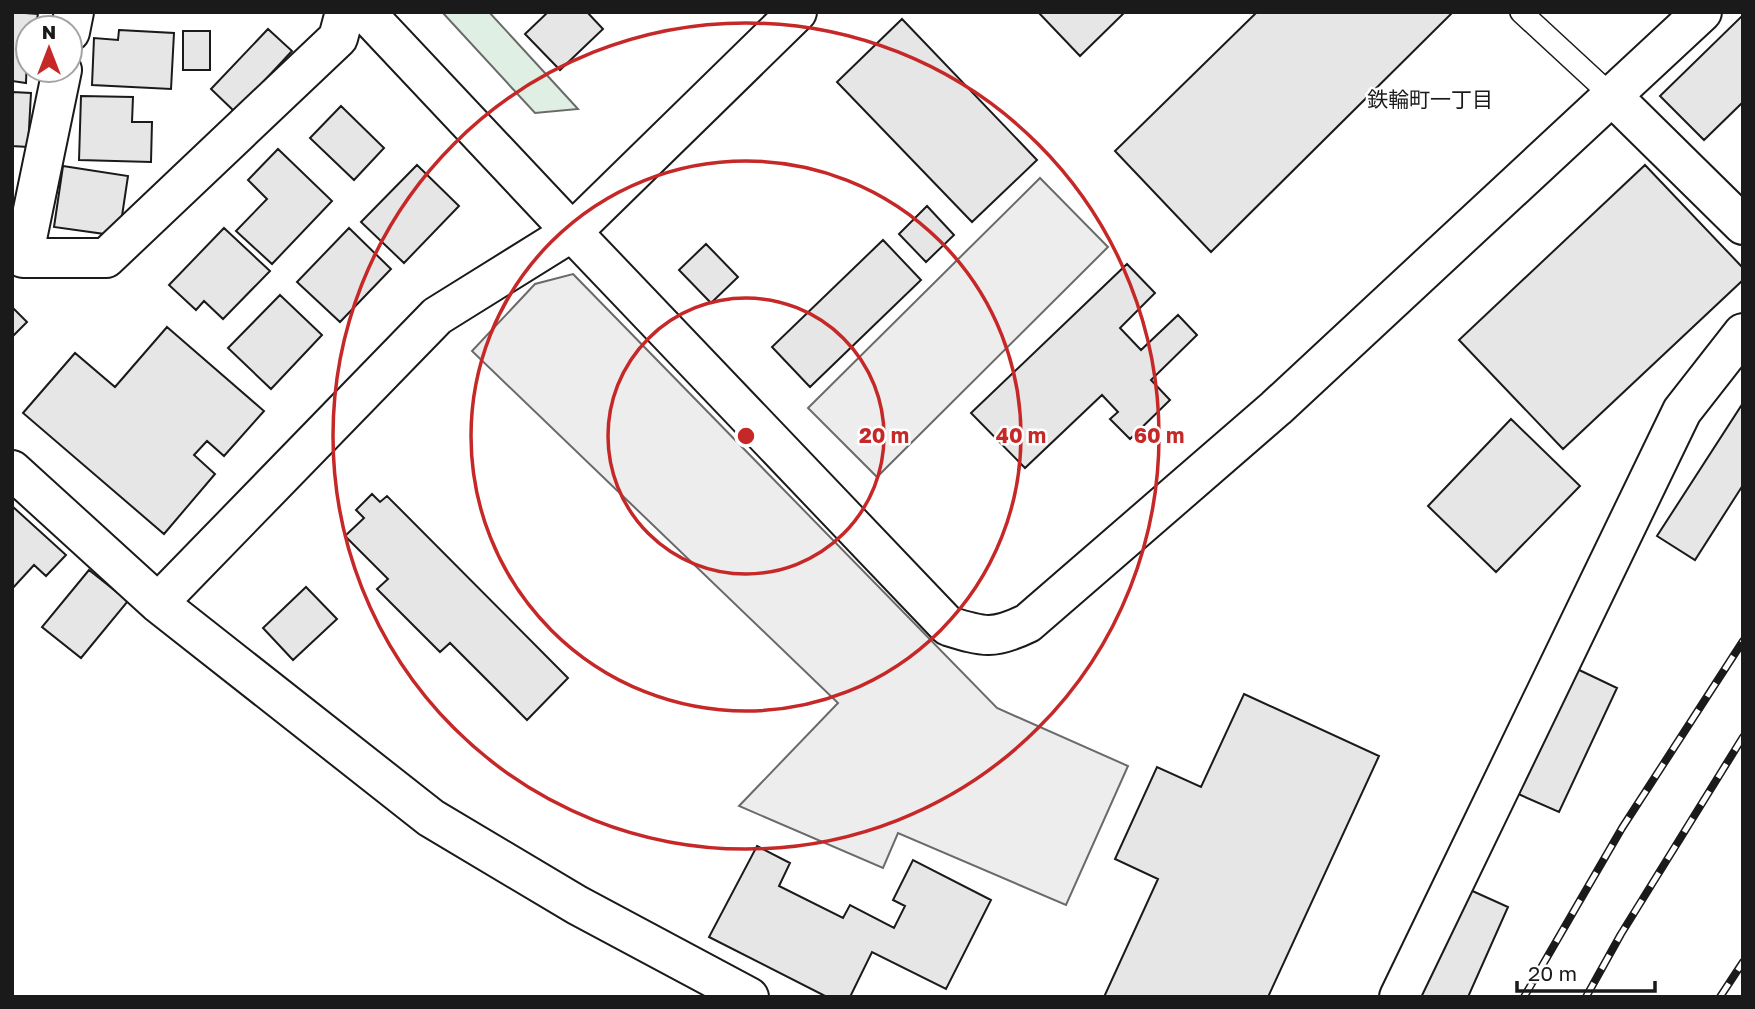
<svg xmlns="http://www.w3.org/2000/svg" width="1755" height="1009" viewBox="0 0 1755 1009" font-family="'Golos Text','Noto Sans JP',sans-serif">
<rect width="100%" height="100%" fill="#fff"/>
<path fill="#e0efe3" stroke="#6a6a6a" stroke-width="2" d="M442,12H489L578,109L535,113Z"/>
<path fill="#ededed" stroke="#6a6a6a" stroke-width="2" d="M1040,178L1108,247L877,477L808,408Z
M573,274L997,708L1128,766L1066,905L898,833L883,868L739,806L838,703L472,351L535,284Z"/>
<path fill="#e6e6e6" stroke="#1a1a1a" stroke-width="2" d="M12,12L38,14L35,28H28L26,83L12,81Z
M548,12H587L603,29L560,70L525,34Z
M1038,12H1125L1080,56Z
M1257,12H1453L1211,252L1115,151Z
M1743,15V102L1704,140L1660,96Z
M902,19L1037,160L972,222L837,82Z
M268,29L292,51L235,112L211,89Z
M119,30L174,33L171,89L92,85L94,38L118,40Z
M183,31H210V70H183Z
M12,92L31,93L28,147L12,146Z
M81,96L133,97L132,122H152L151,162L79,160Z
M341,106L384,148L354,180L310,138Z
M278,149L332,201L272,264L236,231L267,199L248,180Z
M417,165L459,206L404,263L361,222Z
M1645,165L1743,268V280L1563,449L1459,340Z
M63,166L128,176L119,236L54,227Z
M927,206L954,235L926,262L899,234Z
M224,228L270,271L223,319L204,301L196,310L169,285Z
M349,228L391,269L340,322L297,282Z
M883,240L921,280L810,387L772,347Z
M706,244L738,277L711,303L679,270Z
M1127,264L1155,293L1120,328L1141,350L1178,315L1197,335L1151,380L1170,400L1130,439L1110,419L1118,412L1102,395L1025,468L971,413Z
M280,295L322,335L271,389L228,348Z
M12,307L27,322L12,337Z
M167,327L264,411L224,456L207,441L194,455L215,474L164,534L23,413L75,353L115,387Z
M1743,403V485L1695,560L1657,536Z
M1511,419L1580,486L1496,572L1428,506Z
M372,494L380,502L387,496L568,678L527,720L450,643L440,652L377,589L388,579L345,536L364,518L356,510Z
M12,506L66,555L46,576L34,565L12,589Z
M89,570L128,601L81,658L42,627Z
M306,587L337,619L293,660L263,628Z
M1575,668L1617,688L1559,812L1516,793Z
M1244,694L1379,756L1268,997H1104L1158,879L1115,859L1157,767L1201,787Z
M757,846L790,863L779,886L843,918L850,905L894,928L905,906L893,900L913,860L991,900L946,989L872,952L850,997H827L709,937Z
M1468,889L1508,907L1468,997H1420Z"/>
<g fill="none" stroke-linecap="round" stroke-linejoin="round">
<g stroke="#1a1a1a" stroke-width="24">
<path id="service" d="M1521,12L1613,97"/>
</g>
<g stroke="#1a1a1a" stroke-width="42">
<path id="minor" d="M70,32L74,12
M62,70L23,258H106L338,38L345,12
M1613,97L1743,225
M12,470L158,603L431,818L577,905L749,997
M158,603L437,316L572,232L948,626C984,637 993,640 1028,623L1276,408L1702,12
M1399,997L1682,411L1743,333"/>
</g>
<g stroke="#1a1a1a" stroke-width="42">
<path id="tertiary" d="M365,12L572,232L797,12"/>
</g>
<use href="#service" stroke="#fff" stroke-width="21"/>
<use href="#minor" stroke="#fff" stroke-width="38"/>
<use href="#tertiary" stroke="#fff" stroke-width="38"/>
<g stroke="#1a1a1a" stroke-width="8">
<path id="rail" d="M1524,997L1622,828L1743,641
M1586,997L1621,934L1743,737
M1720,997L1743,962"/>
</g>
<use href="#rail" stroke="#fff" stroke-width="5" stroke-dasharray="16" stroke-linecap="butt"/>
</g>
<g fill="none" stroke="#c62828" stroke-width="3.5">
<circle cx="746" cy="436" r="138"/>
<circle cx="746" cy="436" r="275"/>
<circle cx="746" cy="436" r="413"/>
</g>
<g text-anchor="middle" stroke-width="5" stroke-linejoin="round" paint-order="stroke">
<g font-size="21" fill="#1a1a1a" stroke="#fff">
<text x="1430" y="107">鉄輪町一丁目</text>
</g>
</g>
<circle cx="746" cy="436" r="10" fill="#c62828" stroke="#fff" stroke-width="3.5"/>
<g font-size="21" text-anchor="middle" font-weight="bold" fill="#c62828" stroke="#fff" stroke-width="5" stroke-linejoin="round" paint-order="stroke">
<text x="884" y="443">20 m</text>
<text x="1021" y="443">40 m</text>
<text x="1159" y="443">60 m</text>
</g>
<rect width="1755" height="1009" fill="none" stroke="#1a1a1a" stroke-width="28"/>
<g transform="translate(49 49)"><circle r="33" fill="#ffffff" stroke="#a3a3a3" stroke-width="2"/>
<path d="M0-5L12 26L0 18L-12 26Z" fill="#c62828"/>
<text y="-10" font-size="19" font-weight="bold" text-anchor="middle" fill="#1a1a1a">N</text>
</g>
<path d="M1517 981v10h138v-10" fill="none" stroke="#1a1a1a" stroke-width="3.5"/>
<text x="1528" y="981" font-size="21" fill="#1a1a1a" stroke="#ffffff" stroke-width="5" paint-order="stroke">20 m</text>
</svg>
